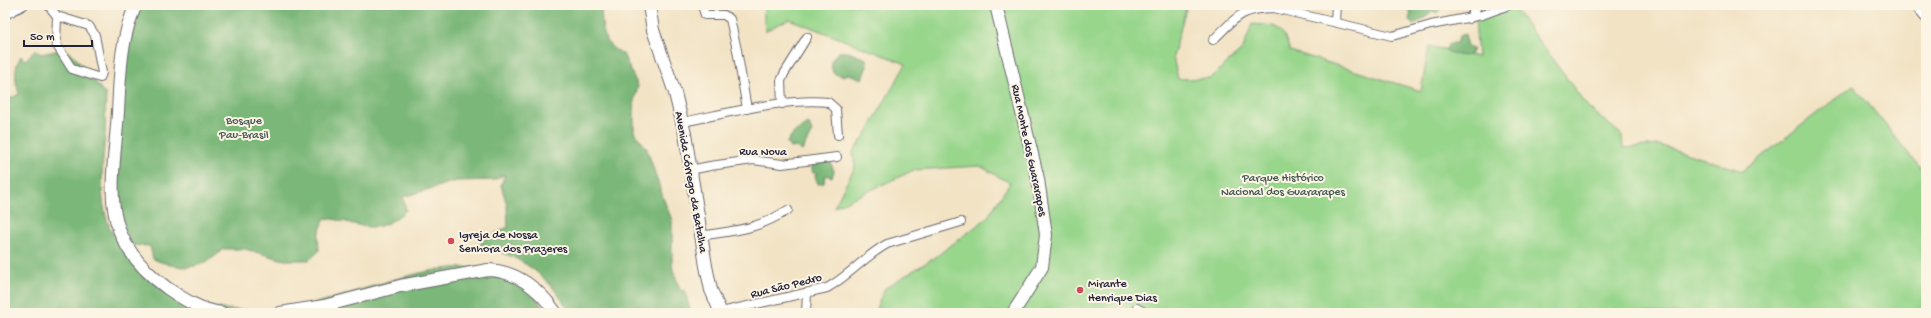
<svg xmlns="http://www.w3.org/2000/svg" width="1931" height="318" viewBox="0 0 1931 318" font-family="'Gochi Hand',sans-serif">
<rect width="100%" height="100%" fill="#fcf5e5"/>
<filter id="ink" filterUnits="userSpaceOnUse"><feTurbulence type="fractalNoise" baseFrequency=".025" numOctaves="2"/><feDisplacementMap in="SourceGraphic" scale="8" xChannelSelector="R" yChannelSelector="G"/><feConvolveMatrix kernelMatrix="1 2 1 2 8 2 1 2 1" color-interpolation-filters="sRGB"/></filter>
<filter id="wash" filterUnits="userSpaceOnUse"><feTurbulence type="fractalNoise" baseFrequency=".012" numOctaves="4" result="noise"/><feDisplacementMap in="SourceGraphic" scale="16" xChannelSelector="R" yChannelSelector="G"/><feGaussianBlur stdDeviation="0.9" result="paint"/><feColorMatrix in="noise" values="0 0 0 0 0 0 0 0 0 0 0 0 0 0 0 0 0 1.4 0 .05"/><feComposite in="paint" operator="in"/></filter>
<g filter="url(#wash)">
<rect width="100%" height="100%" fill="#f2e3c5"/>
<path fill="#98d68c" stroke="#5d7c64" d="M763,5H1187L1173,57L1178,79L1210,78L1243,49L1252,24C1279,26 1281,24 1290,51L1421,91L1429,46L1478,57L1475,18L1512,5L1588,107L1622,135L1623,148L1659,145L1743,171L1853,85L1926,175V313H874L885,288L937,256L987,218L1010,183L980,166L914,170L834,207L855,167L853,152L866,134L906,64L789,19L765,31Z"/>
<path fill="#7ab778" stroke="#4e6c5a" d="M139,5H601C602,26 601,45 623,54L638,86L634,101V132L647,149L665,203L672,220V266L680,290L685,291L691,313H569C568,307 563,302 560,297C542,271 514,253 483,248L480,244L486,238L508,227L507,205L501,185L505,174L494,180L456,181L403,197L406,210C373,240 362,222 325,218L318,235L319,251L309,260H284L245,249H223C200,272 181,270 153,259L150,246L133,245L116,215L118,77Z
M1403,5H1441L1442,8L1437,13L1432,11L1426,17L1413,25L1409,20L1411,12Z
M1465,34L1468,46L1473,49L1470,55C1460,57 1453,54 1445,50L1450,43H1457L1459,36Z
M36,49L41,54L64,49L75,57L106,95C105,109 106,122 105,136C99,200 97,236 153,278C162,285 173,297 183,301C215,312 269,312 302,306C375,293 497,222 546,313H5V101L19,94C15,80 13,69 21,56L25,60Z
M839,52H848L866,59L867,66L862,79L849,74L842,76L833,73C830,63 831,59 839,52Z
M809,124L812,132L802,151L797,147L790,148L787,143C792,132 798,129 809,124Z
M830,161L834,171L832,177L825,175L824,183L818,184L815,176L817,173H813L811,165Z"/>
</g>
<g filter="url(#ink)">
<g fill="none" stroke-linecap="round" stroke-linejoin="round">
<g stroke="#6b666b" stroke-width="10">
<path id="street" d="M48,5L57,16L89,26L95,35L102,73L100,78L72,69L56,44L57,16
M702,5L705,15H724L730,19L737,50L747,109
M5,15L24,5
M1469,19L1478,5
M1335,22L1336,5
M1213,40C1237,17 1239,9 1274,8L1392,36L1431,25L1482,15L1509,5
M782,104L781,81L784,74L807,37
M683,122C728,113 783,98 828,102L836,109L838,135
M690,170L710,166L753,160L782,164L837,157
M700,236C737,230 756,230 788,210
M1137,308L1146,313
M721,312L827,288C849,276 865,256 887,244L961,222
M806,313L807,293"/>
</g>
<g stroke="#6b666b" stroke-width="14">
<path id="secondary" d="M136,5C120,38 120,77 118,112C113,188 96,236 167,288C183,299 202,311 222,313
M649,5L653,30L675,93L685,134L706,266L711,290L721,313
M996,5L1038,179L1046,235L1042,267L1013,313
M1917,5L1926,16
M280,313L324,306L400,286L488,270C517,271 540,290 556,313"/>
</g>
<use href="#street" stroke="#fff" stroke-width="8"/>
<use href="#secondary" stroke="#fff" stroke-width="12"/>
</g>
</g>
<g fill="#d1495b" stroke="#fcf5e5" stroke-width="1.5">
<circle cx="451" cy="241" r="4"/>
<circle cx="1080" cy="290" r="4"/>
</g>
<g text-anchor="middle" stroke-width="4" stroke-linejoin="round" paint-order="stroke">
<g font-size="12" fill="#455853" stroke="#fcf5e5">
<text x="244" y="124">Bosque<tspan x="244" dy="14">Pau-Brasil</tspan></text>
<text x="1283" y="181">Parque Histórico<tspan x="1283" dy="14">Nacional dos Guararapes</tspan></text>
</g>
<g font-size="12" fill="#22223b" stroke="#fcf5e5">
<text transform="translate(1030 150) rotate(78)" y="4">Rua Monte dos Guararapes</text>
<text x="763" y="155">Rua Nova</text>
<text transform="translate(692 182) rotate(80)" y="4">Avenida Córrego da Batalha</text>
<text transform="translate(786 285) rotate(-14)" y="4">Rua São Pedro</text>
</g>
<g font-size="12" fill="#22223b" stroke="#fcf5e5" text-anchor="start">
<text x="459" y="238">Igreja de Nossa<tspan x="459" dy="14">Senhora dos Prazeres</tspan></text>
<text x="1088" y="287">Mirante<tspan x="1088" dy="14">Henrique Dias</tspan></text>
</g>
</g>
<rect width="1931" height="318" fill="none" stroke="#fcf5e5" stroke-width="20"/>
<path d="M24 40v6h68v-6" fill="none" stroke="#22223b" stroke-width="2"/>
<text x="30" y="40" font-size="12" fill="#22223b" stroke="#fcf5e5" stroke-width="3" paint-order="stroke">50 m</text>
</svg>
